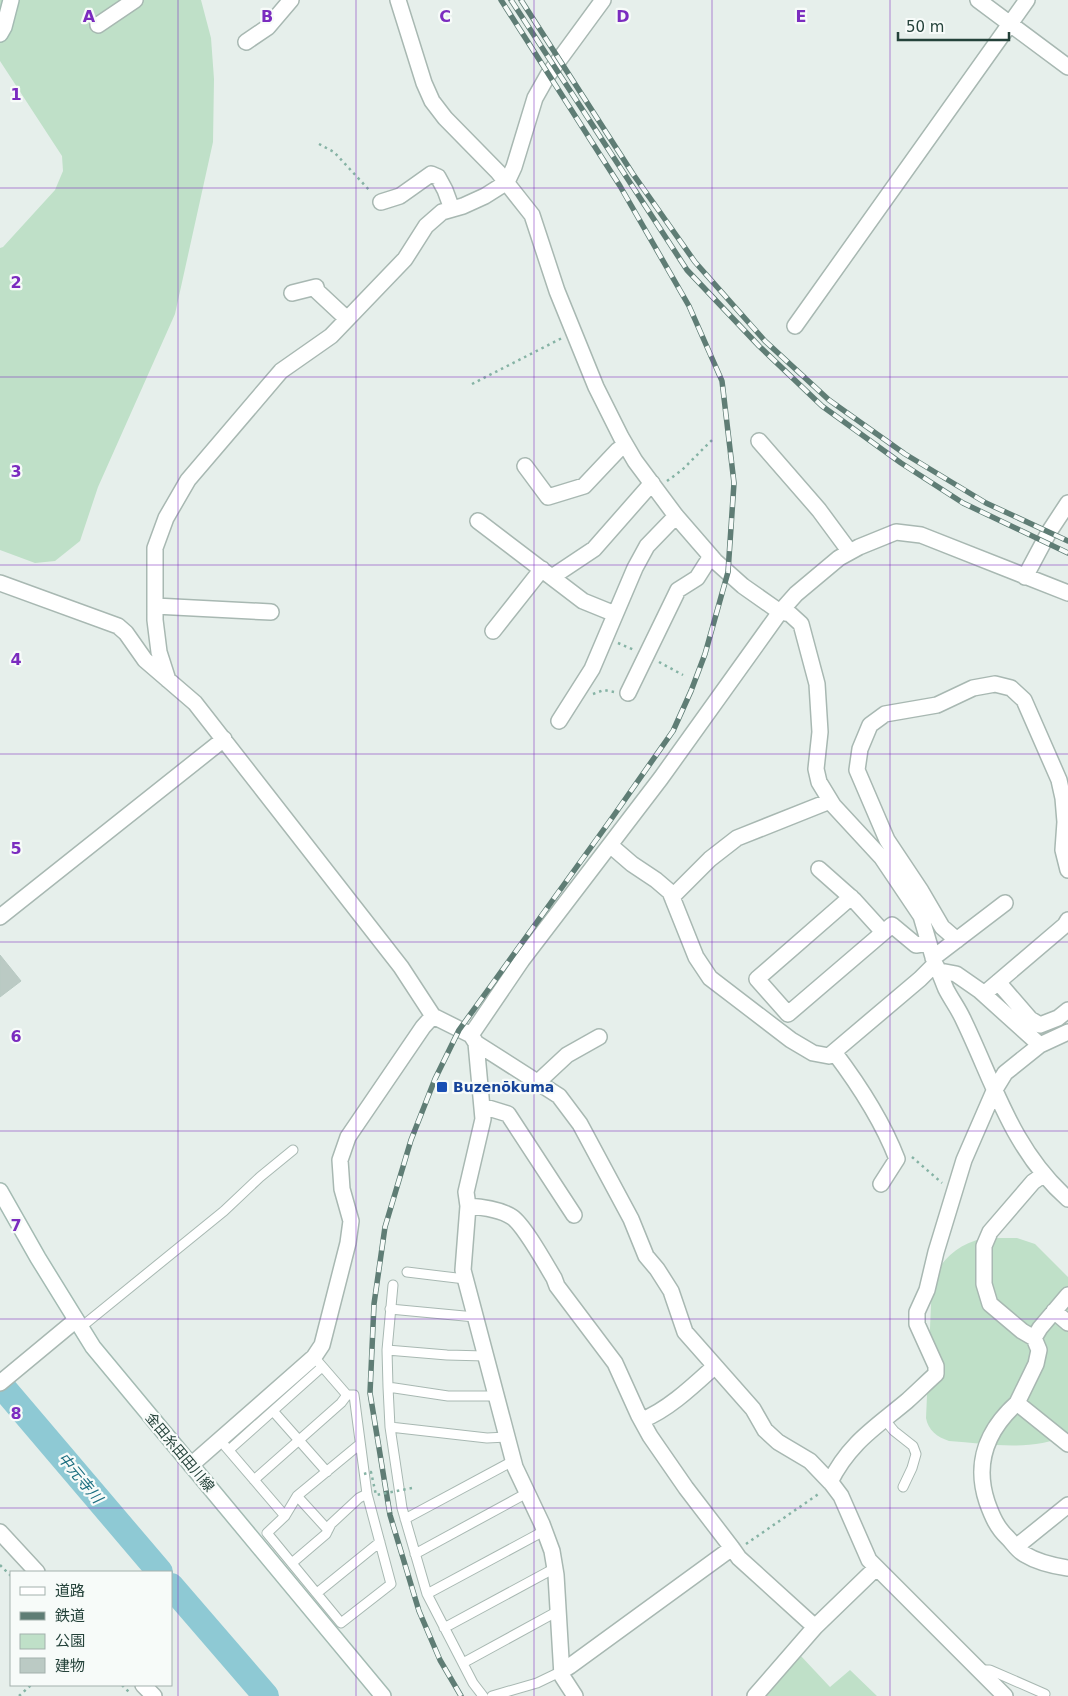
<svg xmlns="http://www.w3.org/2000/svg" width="1068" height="1696" viewBox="0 0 1068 1696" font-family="'DejaVu Sans','Noto Sans JP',sans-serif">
<rect width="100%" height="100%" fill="#e6efeb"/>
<path fill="#bfe0c8" d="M0,0H201L211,38L214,79L213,142L175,314L98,487L80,541L55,561L35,563L0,550V248L3,247L55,190L63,171L62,156L0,61Z
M983,1238H1017L1035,1244L1068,1277V1435C1031,1452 989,1444 949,1441C937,1437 928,1430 926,1418L932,1283C941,1258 958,1245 983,1238Z
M800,1655L830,1687L850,1670L877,1696H764Z"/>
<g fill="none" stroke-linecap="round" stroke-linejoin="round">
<path stroke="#8ec9d4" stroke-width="26" d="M0,1384L160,1572
M171,1586L266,1696"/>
</g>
<path fill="#bbcac4" stroke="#b8c9c2" d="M0,955L21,981L0,997Z"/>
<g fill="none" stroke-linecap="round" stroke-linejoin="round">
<g stroke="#a8b8b2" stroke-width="11">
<path id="service" d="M407,1272L465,1279
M393,1285L387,1350L388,1387L390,1427L402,1508L427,1594L473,1683L483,1696
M390,1309L475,1317
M80,1328L224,1211L260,1177L293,1150
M387,1350L447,1355L485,1356
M314,1357L347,1395H354L367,1494L391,1584L341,1623L267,1533L285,1516L297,1496L360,1444
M388,1387L448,1396H496
M273,1411L327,1472
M884,1419L894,1431L913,1446L916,1454L912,1468L903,1487
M390,1427L487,1438L507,1437
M225,1446L285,1516
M229,1450L322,1367
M254,1480L341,1403L347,1395
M297,1496L328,1530
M405,1519L513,1461
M415,1554L527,1493
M292,1563L326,1534L331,1524L359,1498L367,1494
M317,1593L380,1542
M427,1594L544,1531
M444,1628L555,1568
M463,1663L558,1611
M980,1670H990L1045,1694
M492,1696L537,1683L562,1671"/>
</g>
<g stroke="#a8b8b2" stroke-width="18">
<path id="minor" d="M398,0L424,83L432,101L445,118L498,172L532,215L557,291L596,387L621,437L635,461L676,516L715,561L743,586L780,612L790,614L801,624L817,684L820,732L816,769L819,782L833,805L882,858L921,916L935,964C940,972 942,980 946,989C951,999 958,1008 963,1019C994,1083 1012,1150 1068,1199
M978,0L1068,67
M98,25L135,0
M246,42L268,27L291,0
M381,202L400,196L431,174L438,177L445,190L452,209
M292,293L316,287L317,291L347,319
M795,326L1027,0
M759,441L819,510L850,552
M525,466L548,497L584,486L618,450L625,445
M478,521L583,601L615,614
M552,577L594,549L652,483
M1025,577L1049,532L1068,503
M0,583L118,626L126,633L145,660L195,703L401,967L433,1016L471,1035L476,1043L483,1119L466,1192L468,1206L463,1270L515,1467L542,1524L552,1551L556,1575L562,1676L575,1696
M155,606L271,612
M493,631L542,569
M168,680L159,652L155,620V548L166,518L188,480L281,371L331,336L405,259L426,226L442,212L463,206L485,196L507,182L514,167L535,98L548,75L603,0
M628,693L678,590L697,578L711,556
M559,721L592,669L635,568L647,546L676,516
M610,845L632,864L656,880L670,892L696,957L710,978L791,1040L813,1053L829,1056L920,979L935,964
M819,869L854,900L883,932
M672,897L710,859L737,838L830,801
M851,897L757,979L788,1014L892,925L916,945L929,943
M0,917L224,739
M957,940L942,927L921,891L887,840L857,770L860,749L870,725L885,714L937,705L973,688L995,684L1011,688L1024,700L1059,780L1063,798L1065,822L1063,850L1068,870
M933,958L1005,903
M940,971L956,974L979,990L1040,1045
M998,982L1030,1019L1040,1025L1058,1018L1068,1010
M984,994L1065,925L1068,920
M471,1035L522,960L661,778L780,612L796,594L839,558L859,547L896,532L921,535L1068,593
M476,1043L559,1096L580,1124L631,1219L646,1256L657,1269L671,1291L685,1332L753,1409L765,1430L778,1442L810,1461L832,1484L841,1496L869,1560L1005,1696
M834,1052C859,1085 882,1120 897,1159L881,1184
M538,1082L567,1055L599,1037
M482,1106L508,1114L574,1215
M468,1206C482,1207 500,1209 512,1217C524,1225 546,1265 554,1278L557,1286L615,1363L639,1416L650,1436L686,1488L732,1548L739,1558L815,1627
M1068,1295L1040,1328L1034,1338L1039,1350L1036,1364L1017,1403L1068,1444
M1054,1311L1068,1323
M1034,1338L1022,1331L990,1304L984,1284V1246L990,1232L1033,1182L1043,1175
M0,1383L76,1320
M1017,1403C987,1430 974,1463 987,1502C992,1516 997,1528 1008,1538C1013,1543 1018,1551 1024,1554C1037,1562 1054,1566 1068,1568
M642,1420C668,1410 694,1385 715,1366
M191,1465L314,1357L322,1345L348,1243L351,1221L342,1189L340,1160L348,1137L423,1027L433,1016
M830,1482C849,1443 876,1427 907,1401C917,1392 926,1383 936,1374V1366L917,1324V1312L927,1290L936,1252L964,1160L994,1091L1005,1073L1040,1045L1068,1032
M0,1532L37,1572
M1016,1547L1068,1505
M562,1671L570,1666L732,1548
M143,1685L154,1696
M755,1696L815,1627L876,1568"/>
</g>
<g stroke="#a4bbb3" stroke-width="18">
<path id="secondary" d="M0,34L4,27L11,0
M0,1191L38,1258L93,1347L383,1696"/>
</g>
<path stroke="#86b3a5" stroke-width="2.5" stroke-dasharray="2.5 4" stroke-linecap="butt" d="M319,144L334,152L371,192
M472,384L562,338
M667,481L682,470L713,439
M618,643L634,650
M659,662L683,675
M593,694L604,690L614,692
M912,1157L942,1183
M746,1544L820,1493
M0,1565L11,1576
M122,1685L130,1693
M19,1696L31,1685"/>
<use href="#service" stroke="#fff" stroke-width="9"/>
<use href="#minor" stroke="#fff" stroke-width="15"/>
<use href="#secondary" stroke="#fff" stroke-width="15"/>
<g stroke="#5f7d75" stroke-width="5.5">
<path id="rail" d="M511,0L687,270L759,346L822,406L901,463L963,503L1068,553
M521,0L633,174L695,262L765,341L829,400L905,454L986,503L1068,541
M461,1696L440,1660L419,1611L390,1515L370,1393L374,1304L385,1227L411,1140L435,1079L459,1030L612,818L673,731L691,691L705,654L728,572L734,483L722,381L689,306L620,186L501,0"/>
</g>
<use href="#rail" stroke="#f7fbf9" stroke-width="4" stroke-dasharray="11" stroke-linecap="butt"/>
<path stroke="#86b3a5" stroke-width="2.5" stroke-dasharray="2.5 4" stroke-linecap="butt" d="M364,1474L371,1472L376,1495L412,1488"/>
</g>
<path fill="none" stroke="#7b2cbf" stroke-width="1" stroke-opacity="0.55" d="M178,0V1696M356,0V1696M534,0V1696M712,0V1696M890,0V1696M0,188H1068M0,377H1068M0,565H1068M0,754H1068M0,942H1068M0,1131H1068M0,1319H1068M0,1508H1068"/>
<rect fill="#1a4fb4" stroke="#f7fbf9" stroke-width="2" x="436" y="1081" width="12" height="12" rx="2.5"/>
<g text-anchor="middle" stroke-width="4.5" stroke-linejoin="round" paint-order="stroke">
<g font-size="14" font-weight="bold" fill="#164399" stroke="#f7fbf9" text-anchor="start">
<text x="453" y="1092">Buzenōkuma</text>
</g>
<g font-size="14" fill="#24423a" stroke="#f7fbf9">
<text transform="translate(180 1452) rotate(50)" y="5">金田糸田田川線</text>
</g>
<g font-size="15" font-style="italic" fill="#1c6f80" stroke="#f7fbf9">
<text transform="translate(80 1478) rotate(50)" y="5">中元寺川</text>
</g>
</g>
<g font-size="16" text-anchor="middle" font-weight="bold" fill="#7b2cbf" stroke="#f7fbf9" stroke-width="4.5" stroke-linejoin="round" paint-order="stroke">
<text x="89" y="22">A</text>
<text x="267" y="22">B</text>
<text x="445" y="22">C</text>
<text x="623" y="22">D</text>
<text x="801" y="22">E</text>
<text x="16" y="100">1</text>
<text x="16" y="288">2</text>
<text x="16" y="477">3</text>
<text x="16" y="665">4</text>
<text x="16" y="854">5</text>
<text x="16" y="1042">6</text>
<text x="16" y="1231">7</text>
<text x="16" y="1419">8</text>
</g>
<rect x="10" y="1571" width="162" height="115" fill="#f7fbf9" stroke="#a3b1ad"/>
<rect x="20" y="1587" width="25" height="8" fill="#ffffff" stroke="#a3b1ad"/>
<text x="55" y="1596" font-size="15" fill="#24423a">道路</text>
<rect x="20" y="1612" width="25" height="8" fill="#5f7d75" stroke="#a3b1ad"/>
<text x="55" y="1621" font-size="15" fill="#24423a">鉄道</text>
<rect x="20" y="1634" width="25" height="15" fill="#bfe0c8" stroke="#a3b1ad"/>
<text x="55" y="1646" font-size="15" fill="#24423a">公園</text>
<rect x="20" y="1658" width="25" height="15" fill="#bbcac4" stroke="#a3b1ad"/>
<text x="55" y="1671" font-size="15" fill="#24423a">建物</text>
<path d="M898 32v8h111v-8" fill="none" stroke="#24423a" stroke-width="2.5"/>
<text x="906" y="32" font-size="15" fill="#24423a" stroke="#f7fbf9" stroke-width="4" paint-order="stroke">50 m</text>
</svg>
